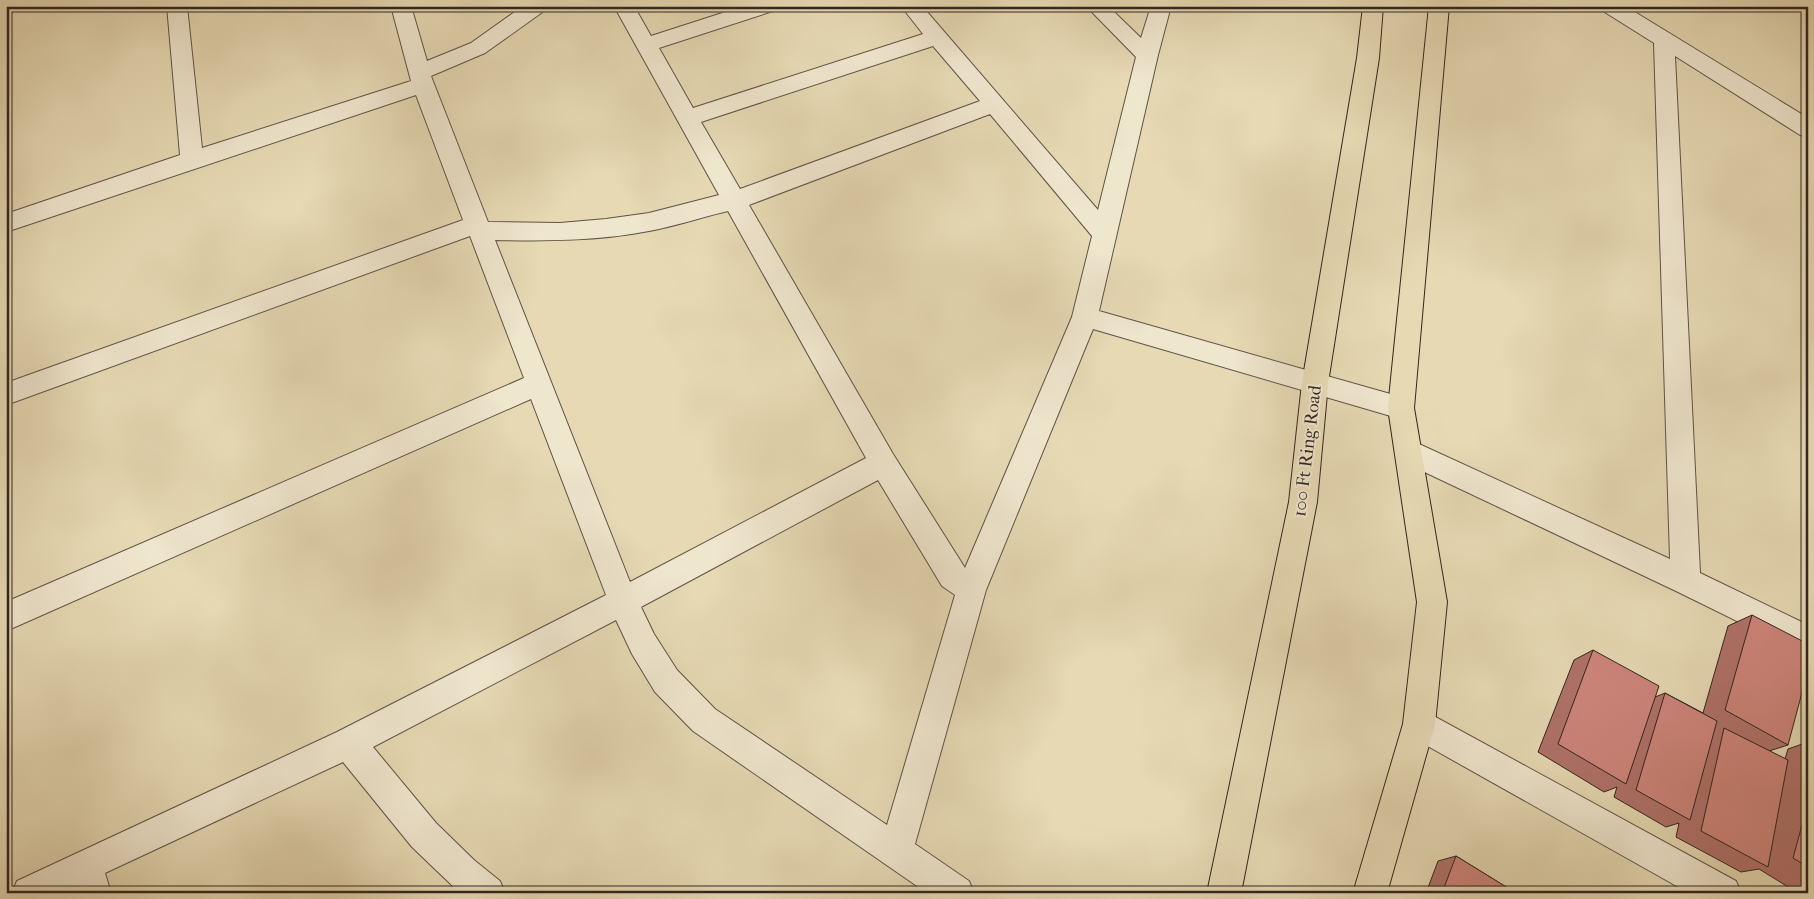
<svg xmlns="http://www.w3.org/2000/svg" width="1814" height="899" viewBox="0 0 1814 899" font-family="'IM FELL French Canon',serif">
<rect width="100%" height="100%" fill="#e6d9b4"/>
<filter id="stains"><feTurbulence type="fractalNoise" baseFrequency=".004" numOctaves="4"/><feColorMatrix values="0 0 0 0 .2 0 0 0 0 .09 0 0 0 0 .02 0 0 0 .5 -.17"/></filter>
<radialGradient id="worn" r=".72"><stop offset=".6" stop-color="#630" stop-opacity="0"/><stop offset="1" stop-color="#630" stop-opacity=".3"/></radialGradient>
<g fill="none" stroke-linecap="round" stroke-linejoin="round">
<g stroke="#5e5345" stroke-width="2">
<path id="street" d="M167,6H187L202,148L411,81L391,6H411L427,61L471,43L523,6H547L544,11L485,53L431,76L488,222L560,223L606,219L649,213L719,195L614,6H634L651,36L744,6H776L773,11L659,48L693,108L923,34L901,6H922L1098,210L1136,57L1086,6H1108L1141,38L1151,6H1171L1158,55L1099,311L1401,397L1410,400L1414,408L1410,416L1401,419L1093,329L986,590L915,844L969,881L974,893H927L693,731L655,692L632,654L616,620L373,747L436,823L474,860L500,881L505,893H460L412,847L343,762L105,873L111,893H77L75,888L66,893H12L17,881L337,732L606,595L531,399L6,631V602L524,378L470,236L6,405V383L463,220L416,95L6,232V214L180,155ZM933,46L980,101L740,189L701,122ZM990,114L1092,236L1072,317L965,568L893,454L749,205ZM728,211L866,458L630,582L495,240C547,241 598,241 649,231C676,226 702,217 728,211ZM878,480L942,586L955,595L887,825L715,709L677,670L654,634L641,607Z
M1600,6H1625L1808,118V137L1800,135L1675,56L1700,573L1808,625V656L1676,591L1399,460L1395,452L1399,444L1409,440L1419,444L1670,559L1654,43L1603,11Z
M1419,708L1736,881L1741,893H1689L1408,735L1403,724L1408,713Z"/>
</g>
<g stroke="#312620" stroke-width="2">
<path id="primary" d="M1363,6H1383L1379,58L1328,383L1317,502L1241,893H1207L1289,502L1302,383L1357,58Z
M1429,6H1449L1414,408L1447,602L1435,724L1387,893H1353L1403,724L1417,602L1388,408Z"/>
</g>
<use href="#street" fill="#efe6ce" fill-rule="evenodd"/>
<use href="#primary" fill="#e6d9b4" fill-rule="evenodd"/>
</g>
<path fill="#b0726a" stroke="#312620" d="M1752,615L1788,745L1769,751L1785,759L1788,749L1808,742V893H1798L1759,869L1741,872L1676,837L1679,823L1666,827L1614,797L1617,787L1604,792L1538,752L1574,660L1593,650L1655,697L1665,693L1703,713L1728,626Z
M1456,856L1516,893H1426L1438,861Z"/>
<path fill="#cd857b" stroke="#312620" d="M1752,615L1808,644V670L1788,745L1725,710Z
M1593,650L1659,686L1626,784L1558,744Z
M1665,693L1717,721L1690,820L1636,790Z
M1724,728L1788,760L1768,867L1701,831Z
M1808,803V867L1793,858Z
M1456,856L1516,893H1442Z"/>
<g text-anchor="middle" stroke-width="4" stroke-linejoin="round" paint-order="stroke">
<g font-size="18" fill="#312620" stroke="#efe6ce">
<text transform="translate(1307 451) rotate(-83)" y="6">100 Ft Ring Road</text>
</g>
</g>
<rect width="1814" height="899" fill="none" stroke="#e6d9b4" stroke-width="25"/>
<rect x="8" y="8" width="1799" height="884" fill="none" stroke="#312620" stroke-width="2.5"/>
<rect x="12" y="12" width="1789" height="874" fill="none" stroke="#312620"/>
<rect width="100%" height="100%" filter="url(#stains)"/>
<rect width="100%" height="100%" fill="url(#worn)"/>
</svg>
